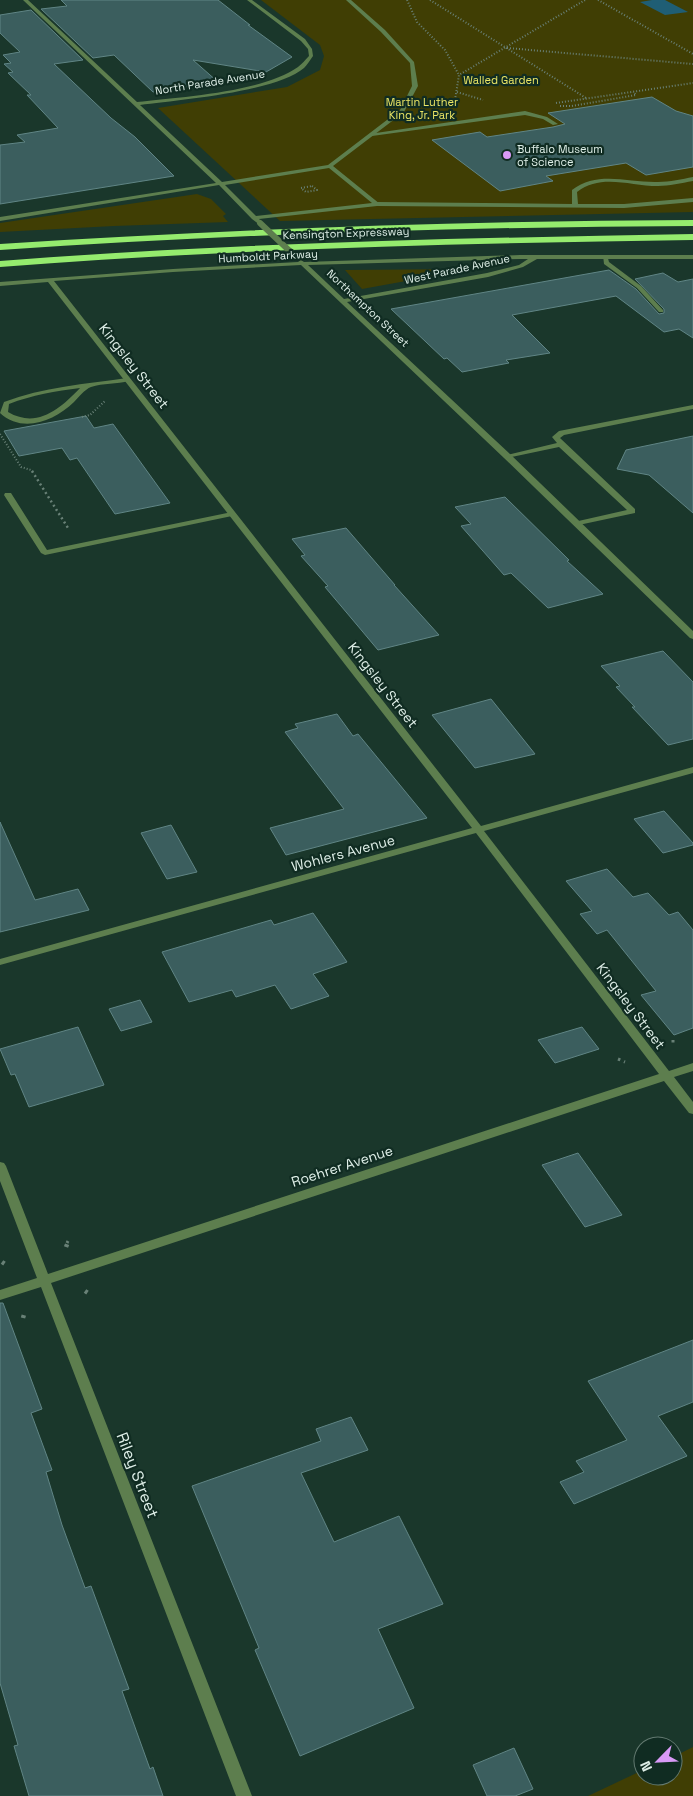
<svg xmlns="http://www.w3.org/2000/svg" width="693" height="1796" viewBox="0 0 693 1796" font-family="'Space Grotesk',sans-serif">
<rect width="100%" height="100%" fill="#1a372b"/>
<path fill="#403e04" d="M261,0H693V212L280,221L158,108L287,87L320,70L324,56L320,45Z
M197,194L211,199L226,214L223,216L228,222L114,226L0,232V223Z
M472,269L362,289L345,270Z
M693,1747V1796H588L643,1770V1776H673V1757Z"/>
<path fill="#1f5e75" d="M652,0H665L688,12L665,15L640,2Z"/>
<path fill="#3b5e5e" stroke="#608585" d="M61,0H218L250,25H248L292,57L266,72L193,60L218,82L153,92L114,55L93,58L41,9L67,6Z
M31,10L83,60L54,64L111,118L135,137L174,176L0,204V145L25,142L17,135L58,128L27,95H31L8,73L13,72L4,64L11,63L3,55L20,52L0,33V15Z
M652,97L676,111L693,116V167L646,175L626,163L546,176L553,181L500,191L432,140L480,132L487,137L553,127L565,124L548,113Z
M609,270L636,289L659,314L664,313V309L635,279L663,273L678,282L693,279V338L679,329L664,332L616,296L512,315L550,353L506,360L509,363L462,372L447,358L444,359L391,309Z
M86,416L94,428L113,424L170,503L115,514L77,458L70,460L62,448L19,456L4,431Z
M693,436V513L649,475L617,469L626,450Z
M505,497L569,560L567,561L603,594L548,608L511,573L504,575L461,526L471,524L455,507Z
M346,528L395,585H394L439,635L378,650L352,619L325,587L328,586L301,556L305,555L292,539Z
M663,651L693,682V739L668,745L632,707H635L616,687L620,686L601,666Z
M491,699L535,754L475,768L432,715Z
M337,714L353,736L358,734L427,818L286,855L270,828L344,809L285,732L298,728L295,724Z
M664,811L693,843V845L663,853L634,819Z
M0,822L35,900L78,889L89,910L0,932Z
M171,825L197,872L167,879L141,833Z
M607,869L633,897L648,893L669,915L678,912L693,930V1028L674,1035L641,995L656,991L607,930L597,934L580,914L592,911L566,881Z
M313,913L347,962L313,974L329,996L291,1009L275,985L236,997L232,990L189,1002L162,952L271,920L274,925Z
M140,1000L152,1022L121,1031L109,1009Z
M78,1027L104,1085L29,1107L15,1074L11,1075L0,1049Z
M582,1027L599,1049L555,1063L538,1040Z
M578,1153L622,1215L585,1227L542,1165Z
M0,1303H3L42,1409L31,1413L52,1470L46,1472L62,1525L85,1588L91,1586L129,1689L122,1691L150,1769L153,1767L163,1796H29L14,1746L18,1745L0,1683Z
M693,1340V1402L658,1416L687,1456L574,1504L560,1482L584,1472L576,1461L627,1440L588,1381Z
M351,1417L368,1450L301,1473L334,1542L399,1516L443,1604L378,1629L414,1708L300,1756L255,1650L259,1648L192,1486L321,1441L316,1429Z
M514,1748L533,1789L515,1796H487L473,1765Z"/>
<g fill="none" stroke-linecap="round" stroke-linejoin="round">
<path stroke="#698177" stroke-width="2" stroke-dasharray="1 2" stroke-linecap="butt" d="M407,0L417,22L445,50L459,75
M430,0L586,98
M598,0L693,54
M507,48L693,64
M457,92L483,100
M556,103L693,83
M454,106L459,75L585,0
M560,106H572L636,95L633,92
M312,186L317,190L306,192L301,188Z
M82,417L90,415L105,401
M0,434L21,467L31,470L33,472"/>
<path stroke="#698177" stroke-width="2.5" stroke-dasharray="2 3" stroke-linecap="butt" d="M32,471L68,528"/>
<path stroke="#698177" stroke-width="3" stroke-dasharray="2.5 4" stroke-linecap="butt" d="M673,1040V1046
M618,1059L625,1062
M67,1243L68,1241"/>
<path stroke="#698177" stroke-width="4.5" stroke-dasharray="3 5" stroke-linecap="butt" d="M66,1247L68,1242
M2,1262L8,1266
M85,1291L91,1295
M23,1318L25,1311"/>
<path fill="#5d7e4e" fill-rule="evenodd" d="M525,111L547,117L558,124L553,125L543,119L525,115L372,136L369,134Z
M693,177V181C681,183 669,186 658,186C630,186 601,173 577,192L578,204H624L693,198V202L624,208L377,206L374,204L377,202L572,204V190C598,170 629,183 658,182C670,182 682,179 693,177Z
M603,255H607L609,262L641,286L663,310V312H659L637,288L604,264Z
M127,378L130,380L129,381C117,384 103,383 91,387C85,389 78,398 74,402C54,421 23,434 0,413L4,402C43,387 85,384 127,378ZM80,388C60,409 37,429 8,412L9,404C32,395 56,391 80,388Z
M693,405V409L564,435L560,438L635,509V513L574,526V522L627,510L559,447L507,458L503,456L557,443L552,437L559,431Z
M5,493H11L47,550L232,512L236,514L232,516L45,555L41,553L4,495Z"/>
<path fill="#5d7e4e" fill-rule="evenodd" d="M23,0H28L137,102C181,97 263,92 298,67C302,64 305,60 309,56L308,49L301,41L247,0H252L305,39L312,49L313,56C310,60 307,65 304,68C276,92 178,100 140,105L222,182L328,165L400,110L412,86L410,63L381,32L346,0H351L385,30L414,62L418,86L404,112L333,166L380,204L377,206L259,219L263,223L260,225L252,219L219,185L0,221V217L216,183ZM329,168L372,203L256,216L225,185Z
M520,255H693V259H537L523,267L488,277L347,302L510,454L693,631V639L690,638L504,458L301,265L173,272L54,281L481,826L693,767V773L484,831L669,1071L693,1063V1071L674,1077L693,1102V1114L689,1113L664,1081L51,1283L252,1796H236L41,1287L0,1300V1290L37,1278L0,1181V1162L4,1163L6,1166L48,1274L659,1074L476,833L0,965V959L472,828L48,282L0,286V282L173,269L298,262L301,260L304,262ZM520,259H528L519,265L487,273L344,299L308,265Z"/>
<path fill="#95eb6e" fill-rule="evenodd" d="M693,220V226C462,227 231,234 0,250V244C231,229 462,221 693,220Z
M693,234V240C462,243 231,249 0,267V261C231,243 462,238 693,234Z"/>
<path stroke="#5d7e4e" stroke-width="6" d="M260,223L296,257"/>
</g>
<circle fill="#d99af7" stroke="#102c22" stroke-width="2" cx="507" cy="155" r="5"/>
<g text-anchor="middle" stroke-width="4.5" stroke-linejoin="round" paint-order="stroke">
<g font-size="11" fill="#ebe665" stroke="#102c22">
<text x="501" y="84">Walled Garden</text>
<text x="422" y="106">Martin Luther<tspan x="422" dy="13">King, Jr. Park</tspan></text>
</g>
<g font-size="11" fill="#dfefe8" stroke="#102c22">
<text transform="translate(210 82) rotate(-9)" y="4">North Parade Avenue</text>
<text transform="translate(346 233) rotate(-2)" y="4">Kensington Expressway</text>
<text transform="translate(268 256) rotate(-3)" y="4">Humboldt Parkway</text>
<text transform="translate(457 269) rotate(-12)" y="4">West Parade Avenue</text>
<text transform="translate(368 308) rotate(43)" y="4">Northampton Street</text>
</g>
<g font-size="11" fill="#dfefe8" stroke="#102c22" text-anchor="start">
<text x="517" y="153">Buffalo Museum<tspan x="517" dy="13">of Science</tspan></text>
</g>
<g font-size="14" fill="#dfefe8" stroke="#102c22">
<text transform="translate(134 366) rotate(52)" y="5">Kingsley Street</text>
<text transform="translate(383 685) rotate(52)" y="5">Kingsley Street</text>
<text transform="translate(343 853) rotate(-15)" y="5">Wohlers Avenue</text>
<text transform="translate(631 1006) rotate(53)" y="5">Kingsley Street</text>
<text transform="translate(342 1166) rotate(-18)" y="5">Roehrer Avenue</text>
</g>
<g font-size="16" fill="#dfefe8" stroke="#102c22">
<text transform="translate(138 1475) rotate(69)" y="6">Riley Street</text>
</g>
</g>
<g transform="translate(658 1761) rotate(246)"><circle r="24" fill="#102c22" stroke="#637a71"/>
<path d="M0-4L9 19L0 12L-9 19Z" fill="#d99af7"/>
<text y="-8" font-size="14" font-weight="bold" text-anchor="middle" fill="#dfefe8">N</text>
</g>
</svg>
